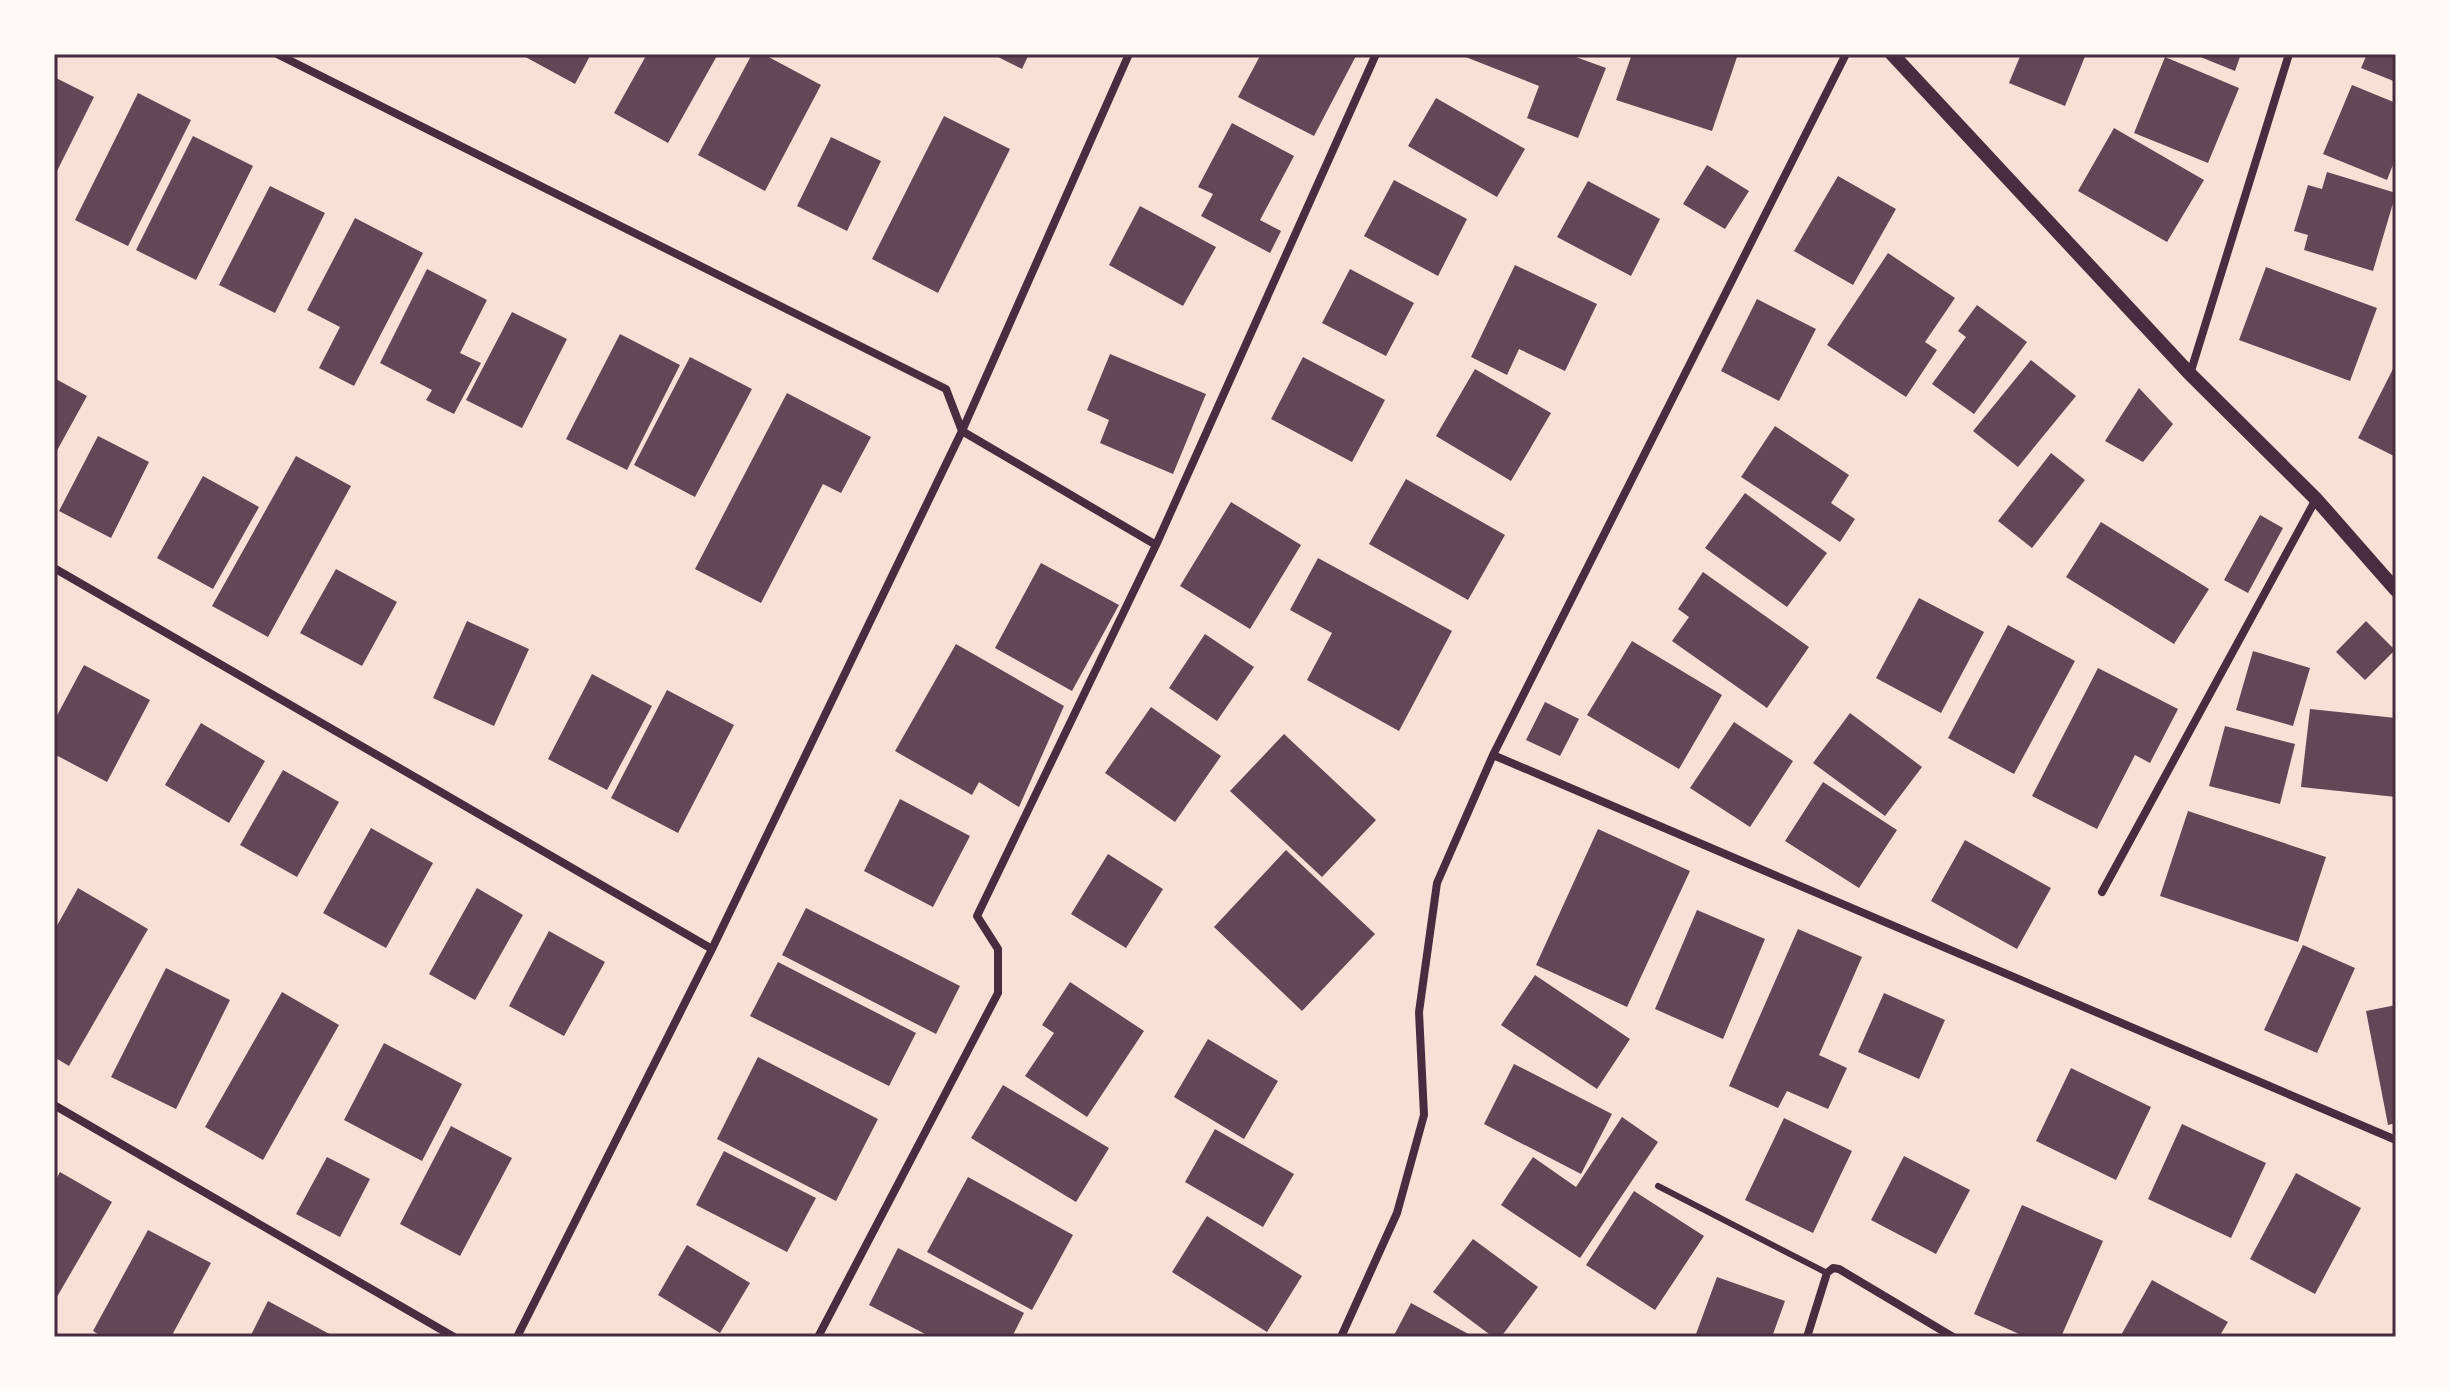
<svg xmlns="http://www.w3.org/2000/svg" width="2450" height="1391" viewBox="0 0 2450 1391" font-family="'Alegreya Sans',sans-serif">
<rect width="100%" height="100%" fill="#f7e1d7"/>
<path fill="#644757" d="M520,54H591L575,84Z
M647,54H718L668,143L614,113Z
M752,54H763L821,85L765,191L698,155Z
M992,54H1029L1022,69Z
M1261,54H1357L1314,136L1238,97Z
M1458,54H1574L1573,56L1606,68L1578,138L1527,118L1539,86Z
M1632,54H1738L1712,131L1616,100Z
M2021,54H2086L2065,106L2009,83Z
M2193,54H2241L2235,71Z
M2367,54H2396V82L2361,68Z
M2165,57L2239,88L2208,163L2134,133Z
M54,77L94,97L54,177Z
M2352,85L2396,103V157L2387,180L2323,154Z
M138,93L191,120L128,246L75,220Z
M1436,98L1525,149L1497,197L1408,146Z
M944,116L1010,149L938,293L872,259Z
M1232,123L1294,156L1260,220L1281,231L1270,253L1201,216L1213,194L1198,187Z
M2114,128L2204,180L2167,242L2078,191Z
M193,136L253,166L196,280L136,250Z
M831,137L881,161L847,231L797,206Z
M1707,165L1749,191L1725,229L1683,204Z
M2327,172L2396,193L2373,271L2304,250L2308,235L2294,231L2308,185L2322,189Z
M1838,176L1896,209L1853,285L1794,251Z
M1394,180L1467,219L1438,276L1364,236Z
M1588,181L1660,219L1631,276L1557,237Z
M270,186L325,213L275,313L219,285Z
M1140,206L1216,247L1183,306L1109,265Z
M355,218L423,253L354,386L319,368L340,327L307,310Z
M1888,253L1955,298L1925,342L1937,350L1906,397L1827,345Z
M1515,265L1597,304L1565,371L1519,349L1507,375L1471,357Z
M2266,267L2377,308L2350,381L2239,340Z
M427,269L487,300L460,353L481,363L454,414L426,400L432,390L380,363Z
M1350,269L1414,303L1386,356L1322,323Z
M1757,299L1816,329L1779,401L1721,371Z
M1977,305L2027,342L1974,414L1932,384L1966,337L1958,331Z
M512,312L567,339L522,428L466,400Z
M620,334L680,365L627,470L566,439Z
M1110,354L1206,394L1173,474L1100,443L1109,420L1087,410Z
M690,357L752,389L695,497L634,465Z
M1303,357L1385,400L1352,462L1271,419Z
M2031,360L2076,396L2018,467L1973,431Z
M2396,363V457L2358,438Z
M1475,369L1551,413L1511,481L1436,436Z
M54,378L87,396L54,456Z
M2139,388L2173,424L2143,462L2105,441Z
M787,393L871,437L841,493L823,484L761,603L695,569Z
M1775,426L1849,475L1831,503L1855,519L1840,542L1741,477Z
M98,436L149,462L111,538L59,511Z
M2051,453L2085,480L2032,548L1998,521Z
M296,456L351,486L268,637L212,606Z
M203,476L259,507L213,589L157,558Z
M1406,479L1505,535L1468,600L1369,544Z
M1745,493L1827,553L1787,607L1705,548Z
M1231,502L1301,545L1250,629L1180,586Z
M2260,515L2283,528L2248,593L2224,580Z
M2101,522L2209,589L2174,644L2066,577Z
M1318,558L1452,631L1399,731L1307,680L1332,633L1290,610Z
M1041,563L1119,605L1072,691L995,648Z
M336,569L397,602L362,666L300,633Z
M1703,572L1809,647L1767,708L1672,641L1689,617L1678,609Z
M1919,598L1984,632L1941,713L1876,678Z
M467,621L529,649L494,726L433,698Z
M2366,621L2395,650L2365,680L2336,652Z
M2008,625L2075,661L2014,774L1948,738Z
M1205,634L1254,667L1217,721L1169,688Z
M1632,641L1722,695L1679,769L1587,715Z
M956,644L1064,706L1019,807L979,782L972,795L895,751Z
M2253,651L2310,668L2293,726L2236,710Z
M84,665L150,700L107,782L54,754V721Z
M2098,668L2178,709L2150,763L2135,755L2097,829L2032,796Z
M592,674L652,706L607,790L548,759Z
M667,690L734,725L678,833L611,798Z
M1545,702L1579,719L1560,756L1526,740Z
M1151,707L1221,756L1175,822L1105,773Z
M2310,709L2396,718V797L2301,787Z
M1850,713L1922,767L1885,816L1813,763Z
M1734,722L1793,761L1750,827L1690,788Z
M201,723L265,761L229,823L165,785Z
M2225,726L2295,744L2280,804L2209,786Z
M1284,734L1376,820L1322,877L1230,791Z
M283,770L339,802L297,877L240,845Z
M1823,782L1897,830L1859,888L1785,841Z
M900,799L970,836L933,907L864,871Z
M2188,811L2326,857L2298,942L2160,896Z
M371,828L433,863L386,948L323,913Z
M1598,829L1690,871L1627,1007L1536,965Z
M1965,840L2051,888L2017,949L1931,901Z
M1286,850L1375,934L1302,1011L1214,927Z
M1108,854L1163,889L1126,948L1071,914Z
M78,888L148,929L69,1066L54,1057V931Z
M477,888L523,915L475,1000L429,974Z
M806,908L960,986L936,1034L782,955Z
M1697,910L1765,939L1723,1039L1655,1009Z
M1798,929L1862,957L1819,1055L1847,1068L1828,1109L1787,1091L1778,1108L1729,1086Z
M549,931L605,962L564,1036L509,1006Z
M2303,945L2355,968L2317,1053L2264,1030Z
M778,962L916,1033L889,1086L750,1016Z
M166,968L230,1000L176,1109L111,1077Z
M1535,975L1630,1039L1597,1089L1501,1025Z
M1070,982L1144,1031L1087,1117L1025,1076L1054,1033L1042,1025Z
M282,992L339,1025L263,1160L205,1127Z
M1884,993L1945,1020L1919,1079L1858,1052Z
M2396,1005V1123L2388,1125L2366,1011Z
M1208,1039L1278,1081L1244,1139L1174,1097Z
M384,1043L462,1084L422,1161L344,1120Z
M758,1057L878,1119L836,1201L717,1139Z
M1514,1064L1612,1114L1581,1174L1484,1124Z
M2071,1068L2151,1107L2116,1180L2036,1141Z
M1003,1085L1109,1148L1076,1202L971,1138Z
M1622,1117L1658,1142L1580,1258L1501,1205L1533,1157L1576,1187Z
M1784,1118L1852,1151L1813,1233L1745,1200Z
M2182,1124L2266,1163L2231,1238L2148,1199Z
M451,1126L512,1158L460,1256L400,1224Z
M1215,1129L1294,1174L1263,1227L1185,1182Z
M724,1151L816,1198L787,1252L696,1205Z
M1904,1156L1970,1190L1936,1254L1871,1220Z
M327,1157L370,1179L340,1237L296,1214Z
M60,1172L112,1202L54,1302V1183Z
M2296,1173L2361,1208L2315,1294L2250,1259Z
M968,1177L1073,1235L1032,1310L927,1252Z
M1634,1191L1704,1236L1655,1310L1586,1265Z
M2022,1205L2103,1241L2061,1337H2026L1974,1314Z
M1207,1216L1302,1276L1267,1332L1172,1272Z
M148,1230L211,1263L171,1337H103L93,1331Z
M1473,1239L1538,1287L1501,1337H1493L1433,1292Z
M687,1245L750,1283L720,1333L658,1295Z
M898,1248L1024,1313L1012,1337H931L869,1305Z
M1717,1277L1785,1301L1772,1337H1705L1696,1334Z
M2152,1280L2228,1322L2219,1337H2120Z
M268,1301L335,1337H250Z
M1411,1303L1474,1337H1393Z"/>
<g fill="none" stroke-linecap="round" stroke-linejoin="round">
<path stroke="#4a2c40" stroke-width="6" d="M1658,1186L1827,1273"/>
<path stroke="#4a2c40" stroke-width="8" d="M277,54L946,389L962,431L1156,545
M2190,374L2289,54
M54,568L712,949
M1493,755L2396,1140
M2102,892L2316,499
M54,1105L454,1337
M517,1337L712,949L962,431L1129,54
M818,1337L998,993V949L977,916L1156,545L1376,54
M1341,1337L1397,1213L1424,1115L1419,1012L1437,883L1493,755L1846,54
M1807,1337L1827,1273L1833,1268L1839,1269L1953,1337"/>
<path stroke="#4a2c40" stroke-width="14" d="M1892,54L2190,374L2316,499L2396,590"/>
</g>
<rect width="2450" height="1391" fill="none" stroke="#fffaf5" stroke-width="112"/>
<rect x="56" y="56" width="2338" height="1279" fill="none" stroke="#4a2c40" stroke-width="3"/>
</svg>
